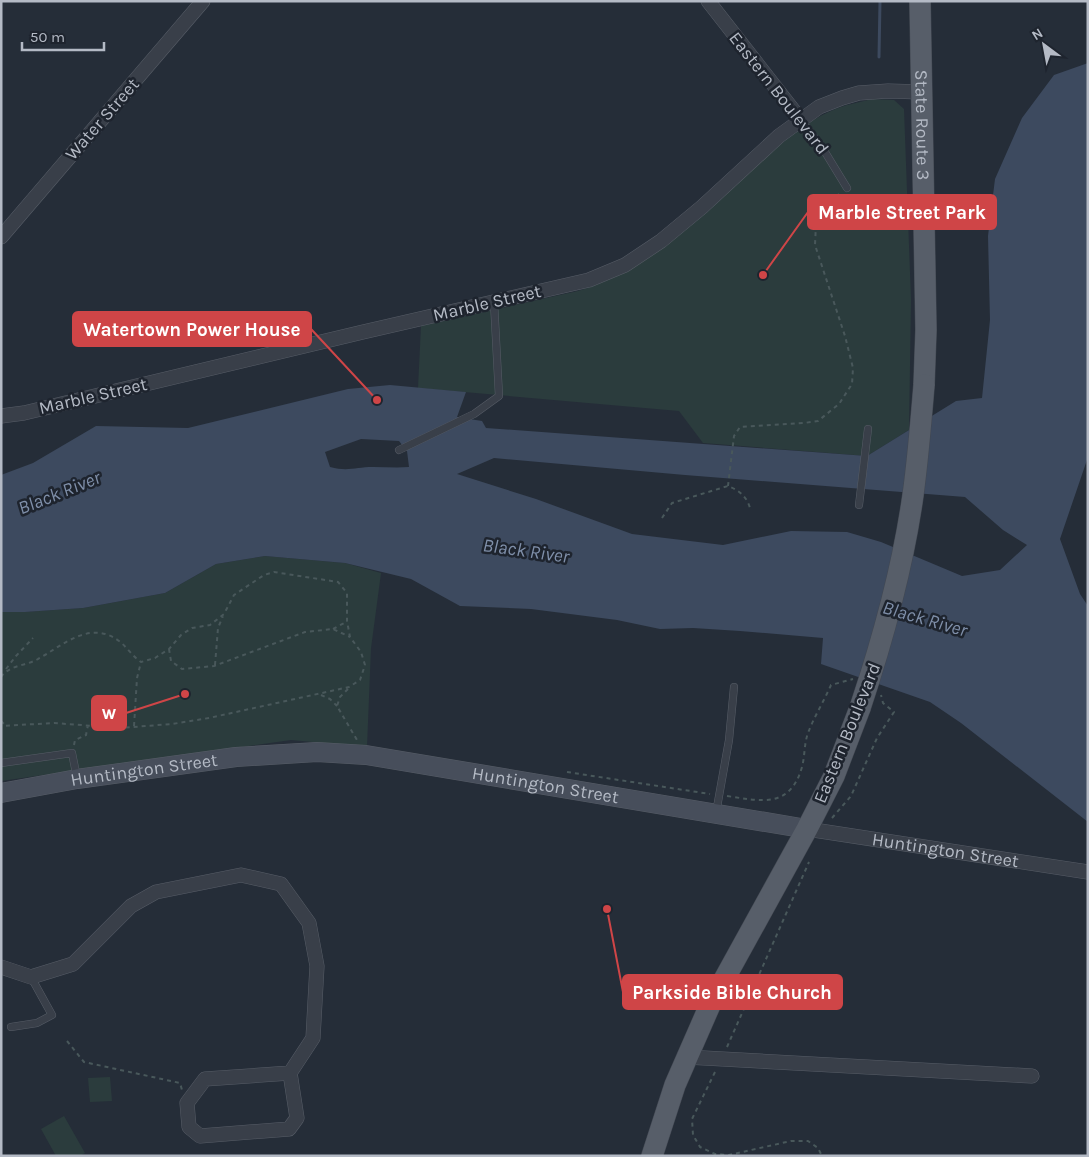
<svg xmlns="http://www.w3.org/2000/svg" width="1089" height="1157" viewBox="0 0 1089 1157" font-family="Karla,sans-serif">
<rect width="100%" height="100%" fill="#252d38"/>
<path fill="#2b3c3d" d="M871,99L894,100L904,109L911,300L909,430L867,456L703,443L679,411L418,388L421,326L578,291C650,269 702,214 757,165C780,145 803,123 831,111C843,105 858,103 871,99Z
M265,556L345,563L381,573L371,648L367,747L291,740L1,781V612H25L83,608L165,593L216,564Z
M110,1077L112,1101L90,1102L88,1078Z
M64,1116L85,1153L80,1156H56L41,1129Z"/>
<path fill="#3d4a5f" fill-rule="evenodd" d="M1088,63V457L1060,539L1080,594L1088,606V822L961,723L930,702L821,664L823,638L740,631L693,628L660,629L617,620L531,609L460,606L411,579L345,563L265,556L216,564L165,593L83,608L25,612H1V475L33,463L96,426L188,428L348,389L390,385L466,392L457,417L482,421L486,428L867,456L956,401L982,398L990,320L988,236L995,179L1022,118L1054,75ZM361,439L399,441L407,451L409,467C397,468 385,467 373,467C356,467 348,472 330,467L325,452ZM494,458L685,475L965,497L1003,530L1027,545L1000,570L962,576L881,542L847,532L791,531L723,545L632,534L536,499L457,474Z"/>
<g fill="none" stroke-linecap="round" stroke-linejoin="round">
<path stroke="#3d4a5f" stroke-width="3" d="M879,57L880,1"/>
<g stroke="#575d67" stroke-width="8">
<path id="lane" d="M801,120L825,152L847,188
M399,450L474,414L499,396L494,302
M859,505L868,429
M1,763L72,753L77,778
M716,813L729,740L734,687
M11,1027L37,1023L52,1015L31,977"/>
</g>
<g stroke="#575d67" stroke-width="15">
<g id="street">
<path d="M708,1L801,120"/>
<path d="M1,237L203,1"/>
<path d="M1,416L24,413L363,332L589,280L625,265L661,241L702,207L779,136L819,107L842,98L859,93L888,91L922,92"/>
<path id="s1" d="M807,829L1088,872"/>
<path d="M1,967L31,977L73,964L131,906L156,892L241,875L281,884L309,923L317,966L313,1038L290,1073L297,1118L289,1129L200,1136L189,1127L187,1103L205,1079L290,1073"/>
<path d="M686,1057L1032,1076"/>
</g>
</g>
<g stroke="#575d67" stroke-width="20">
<g id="secondary">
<path id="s2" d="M1,793L77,779L236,757L317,752L366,755L807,829"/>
</g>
</g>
<g stroke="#424852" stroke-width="22">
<g id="primary">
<path id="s3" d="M920,1L926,330L924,385"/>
<path d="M652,1156L675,1085L710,1005L807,829L834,776L860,708"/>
</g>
</g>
<path stroke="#49585b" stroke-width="2" stroke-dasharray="4 4" stroke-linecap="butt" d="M728,486L734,436L740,427L804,423L818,421L839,404L852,384L853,368L845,336L815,245L816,224L825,209L839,194
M662,518L672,503L728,486C739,490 747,497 750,508
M333,629L346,622
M169,649L171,661L182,669L214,666L305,632L333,629L350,637
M215,665L218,628L223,616
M6,669L16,656L33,638
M1,677C9,665 26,666 38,659C62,646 90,619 119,641C127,647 131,655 141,662L155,658L169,649L181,635L192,628L210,625L224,614L234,595L264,575L274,572L338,582L347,593V621L350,637L361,652L365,665L360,680L349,687L209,718L172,724L120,728L54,723L1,726
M348,689L340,697L337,706L357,740
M321,695L330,699L337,706
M1,721L5,725
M134,726L137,678L141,662
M74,745L75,740L86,735L88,725
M567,772L710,794
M727,796C761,801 790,809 802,767C805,756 804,744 808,733C814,717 824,701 831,685L853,679
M832,818L851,796L877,738L894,712L883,703L881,695
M67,1041L84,1062L180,1083L182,1090
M727,1047L809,862
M715,1072L692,1119L693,1135L700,1147L715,1154L729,1155L791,1141H808L818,1148L822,1156"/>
<use href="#lane" stroke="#393f49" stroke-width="7"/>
<use href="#street" stroke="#393f49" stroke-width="14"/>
<use href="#secondary" stroke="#474e5b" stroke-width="19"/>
<use href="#primary" stroke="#575e69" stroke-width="21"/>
<g stroke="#424852" stroke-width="22" stroke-linecap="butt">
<path id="primary-bridge" d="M860,708C883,639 903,567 913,495C918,459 921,422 924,385"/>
</g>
<use href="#primary-bridge" stroke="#575e69" stroke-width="21"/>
</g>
<g text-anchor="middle" stroke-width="5" stroke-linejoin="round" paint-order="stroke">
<g font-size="18" fill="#b4bac5" stroke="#1e242e">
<text transform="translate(779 93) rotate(52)" y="6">Eastern Boulevard</text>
<text transform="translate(102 119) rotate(-49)" y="6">Water Street</text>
<text dy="6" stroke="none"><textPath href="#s3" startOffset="124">State Route 3</textPath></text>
<text transform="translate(487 303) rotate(-13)" y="6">Marble Street</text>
<text transform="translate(93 396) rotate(-13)" y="6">Marble Street</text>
<text transform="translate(847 733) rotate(-68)" y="6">Eastern Boulevard</text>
<text dy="6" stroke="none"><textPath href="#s2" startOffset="145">Huntington Street</textPath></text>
<text dy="6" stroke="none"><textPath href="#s2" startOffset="550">Huntington Street</textPath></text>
<text dy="6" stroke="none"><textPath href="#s1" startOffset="140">Huntington Street</textPath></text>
</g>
<g font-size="19" font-style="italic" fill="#7f8fa9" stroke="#1e242e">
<text transform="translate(59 492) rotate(-22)" y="7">Black River</text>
<text transform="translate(526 550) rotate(8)" y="7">Black River</text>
<text transform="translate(925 618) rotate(16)" y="7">Black River</text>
</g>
</g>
<path fill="none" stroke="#cf4547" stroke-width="2" d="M763 275L808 212M377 400L311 329M185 694L126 713M607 909L623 992"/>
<g fill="#cf4547" stroke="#1e242e" stroke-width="2">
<circle cx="763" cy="275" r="5"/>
<circle cx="377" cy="400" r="5"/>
<circle cx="185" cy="694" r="5"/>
<circle cx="607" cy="909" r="5"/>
</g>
<g fill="#cf4547" stroke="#cf4547" stroke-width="2">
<rect x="808" y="195" width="188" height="34" rx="5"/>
<rect x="73" y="312" width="238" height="34" rx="5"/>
<rect x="92" y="696" width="34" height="34" rx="5"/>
<rect x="623" y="975" width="219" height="34" rx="5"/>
</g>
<g font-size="19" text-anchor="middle" font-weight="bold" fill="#fff">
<text x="902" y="219">Marble Street Park</text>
<text x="192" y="336">Watertown Power House</text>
<text x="109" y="719">w</text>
<text x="732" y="999">Parkside Bible Church</text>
</g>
<rect width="1089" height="1157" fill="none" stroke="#b4bac5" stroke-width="5"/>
<g transform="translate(1044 45) rotate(328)" stroke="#1e242e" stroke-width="4" paint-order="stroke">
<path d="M0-4L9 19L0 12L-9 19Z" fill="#b4bac5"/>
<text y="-8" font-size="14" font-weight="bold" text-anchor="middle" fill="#b4bac5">N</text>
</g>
<path d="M22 42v8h82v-8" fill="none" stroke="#b4bac5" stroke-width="2.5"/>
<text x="30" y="42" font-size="15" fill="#b4bac5" stroke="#1e242e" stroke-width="4" paint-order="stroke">50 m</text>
</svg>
